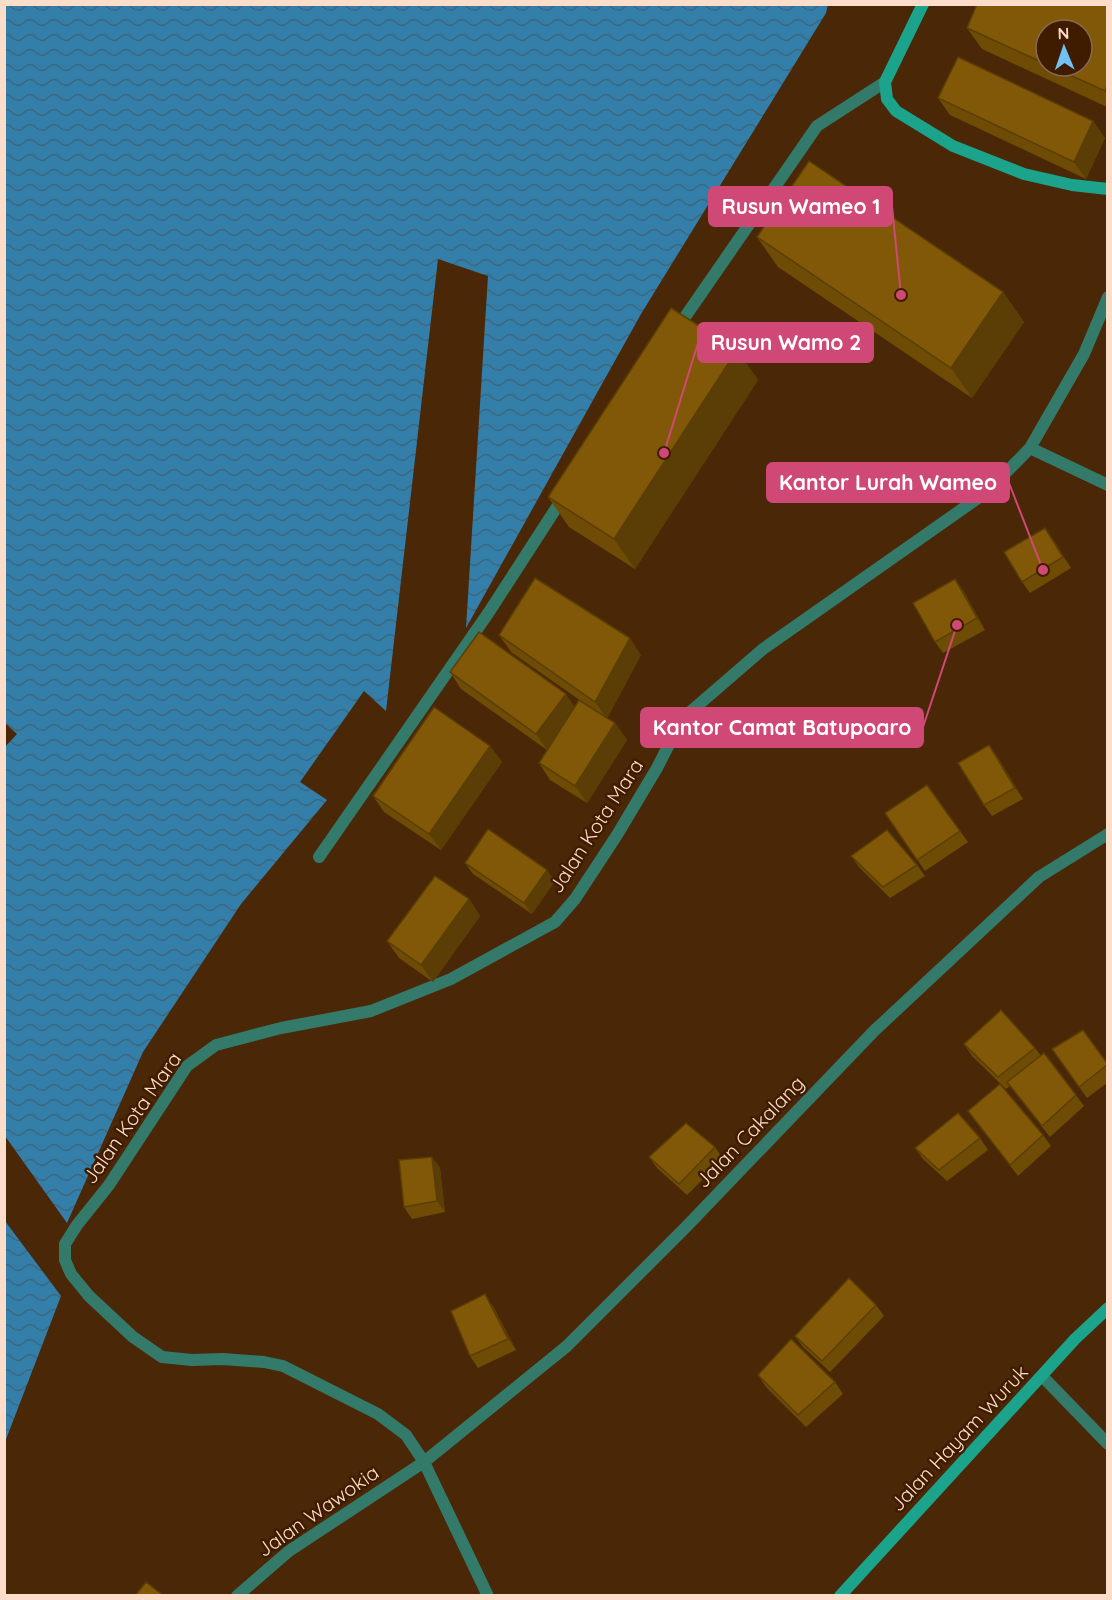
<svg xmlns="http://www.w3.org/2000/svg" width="1112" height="1600" viewBox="0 0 1112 1600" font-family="Quicksand,sans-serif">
<defs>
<pattern id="water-waves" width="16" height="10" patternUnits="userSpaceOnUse" patternTransform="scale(1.5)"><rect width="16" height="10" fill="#337faa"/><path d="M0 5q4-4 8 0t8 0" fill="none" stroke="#3d677e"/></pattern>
</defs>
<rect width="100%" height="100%" fill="#4a2706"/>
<path fill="url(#water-waves)" d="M5,4L828,5L826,13L641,314L466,628L488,276L438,259L386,711L364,691L300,782L327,800L241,904L143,1052L67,1223L5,1136L4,748L17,734L4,722Z
M5,1221L61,1296L5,1442Z"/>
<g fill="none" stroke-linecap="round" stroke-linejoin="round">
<path stroke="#337a6b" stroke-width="12" d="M676,330L817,126L885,82
M319,857L489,612L564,496"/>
<path stroke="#337a6b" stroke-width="12" d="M1030,448L1108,485
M1042,1376L1108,1444
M237,1596L289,1551L424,1462L567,1346L685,1228L874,1031L1039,877L1108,834
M488,1596L424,1462L406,1435L378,1414L283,1366L264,1362L223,1359L192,1360L162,1357L133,1337L89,1296L71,1274L65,1260V1244L77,1225L109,1185L187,1066L216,1045L281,1028L371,1011L451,979L555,922L575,899L617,835L657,768L682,719L763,649L988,491L1030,448L1084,354L1108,297"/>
<path stroke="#1ba38c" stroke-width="12" d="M923,4L885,82L887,99L896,111L953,146L1024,174L1072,185L1108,189
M840,1596L1075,1339L1108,1308"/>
</g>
<path fill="#6e4c06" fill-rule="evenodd" d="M1107,4V107L982,49L967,28ZM1046,30L1082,66H1046Z
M938,98L1093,121L1105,138L1086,179L950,115Z
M757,237L1003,292L1024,322L972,398L778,267Z
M737,350L758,380L635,569L569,527L548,497Z
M1053,539L1071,568L1030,593L1022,582Z
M963,590L985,630L943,653L935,642Z
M499,635L641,655L607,718L615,723L627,740L587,803L550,780L539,763L547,750L461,689L450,672L598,713L511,652Z
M490,746L502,762L441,850L384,812L373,796Z
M997,756L1023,799L992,816L984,805Z
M885,813L960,831L968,842L925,871Z
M851,856L917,865L925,876L890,898L859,867Z
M465,863L555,881L532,914L473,874Z
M469,899L480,916L433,982L399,958L387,941Z
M964,1044L1035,1048L1041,1056L1076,1095L1084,1106L1050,1137L1010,1086L1006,1089L972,1056Z
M1052,1049L1107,1063V1083L1087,1098Z
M968,1111L1043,1135L1051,1146L1018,1176Z
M980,1138L988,1150L947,1181L923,1159L915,1148Z
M715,1147L723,1159L687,1195L657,1168L649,1157Z
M432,1157L440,1168L445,1212L412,1219L404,1207Z
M876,1305L884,1316L830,1372L803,1347L795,1336Z
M493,1306L516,1350L478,1368L470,1356Z
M758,1375L835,1382L843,1394L806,1427L766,1387Z"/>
<path fill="#5a3e05" d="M1093,121L1105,138L1086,179L1074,162Z
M1003,292L1024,322L972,398L951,368Z
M737,350L758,380L635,569L614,539Z
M1045,528L1053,539L1071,568L1063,557Z
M955,579L963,590L985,630L977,618Z
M630,638L641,655L607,719L595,702Z
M566,694L577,710L548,751L536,734Z
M615,723L627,740L587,803L575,786Z
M989,745L997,756L1023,799L1015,788Z
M490,746L502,762L441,850L429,834Z
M547,870L555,881L532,914L524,903Z
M469,899L480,916L433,982L421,965Z
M432,1157L440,1168L445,1212L437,1201Z
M485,1294L493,1306L516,1350L508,1339Z"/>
<path fill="#805807" stroke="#5a3e05" stroke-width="1.5" d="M977,4H1107V86L1105,91L1050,66H1082V30H1046V64L967,28Z
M958,57L1093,121L1074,162L938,98Z
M809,161L1003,292L951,368L757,237Z
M671,308L737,350L614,539L548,497Z
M1045,528L1063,557L1022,582L1004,552Z
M535,578L630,638L595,702L499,635Z
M955,579L977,618L935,642L913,603Z
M479,632L566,694L536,734L450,672Z
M579,700L615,723L575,786L539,763Z
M434,707L490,746L429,834L373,796Z
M989,745L1015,788L984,805L958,763Z
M927,785L960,831L917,860L885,813Z
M488,829L547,870L524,903L465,863Z
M887,830L917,865L883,887L851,856Z
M435,876L469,899L421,965L387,941Z
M1001,1010L1035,1048L998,1077L964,1044Z
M1083,1030L1107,1063V1065L1079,1087L1052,1049Z
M1044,1053L1076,1095L1042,1126L1007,1082Z
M1000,1084L1043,1135L1010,1165L968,1111Z
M958,1113L980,1138L939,1170L915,1148Z
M686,1123L715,1147L679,1184L649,1157Z
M432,1157L437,1201L404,1207L399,1160Z
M849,1278L876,1305L822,1361L795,1336Z
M485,1294L508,1339L470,1356L451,1311Z
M791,1339L835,1382L798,1415L758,1375Z
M146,1582L164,1596H135Z"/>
<g text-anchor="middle" stroke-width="5" stroke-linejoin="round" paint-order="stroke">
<g font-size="20" fill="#fbddc9" stroke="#3f1c00">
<text transform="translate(596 826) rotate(-57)" y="7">Jalan Kota Mara</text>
<text transform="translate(132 1118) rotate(-55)" y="7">Jalan Kota Mara</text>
<text transform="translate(750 1132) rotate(-46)" y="7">Jalan Cakalang</text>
<text transform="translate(959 1438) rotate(-47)" y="7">Jalan Hayam Wuruk</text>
<text transform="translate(318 1511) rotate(-35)" y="7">Jalan Wawokia</text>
</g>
</g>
<path fill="none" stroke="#d04976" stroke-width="2" d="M901 295L892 206M664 453L698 343M1043 570L1009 483M957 625L923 727"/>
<g fill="#d04976" stroke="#3f1c00" stroke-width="2">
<circle cx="901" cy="295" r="6"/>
<circle cx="664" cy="453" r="6"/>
<circle cx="1043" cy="570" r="6"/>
<circle cx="957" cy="625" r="6"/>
</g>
<g fill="#d04976" stroke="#d04976" stroke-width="2">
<rect x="709" y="187" width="183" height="39" rx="6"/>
<rect x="698" y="323" width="175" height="39" rx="6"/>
<rect x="767" y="463" width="242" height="39" rx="6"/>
<rect x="641" y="708" width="282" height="39" rx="6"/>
</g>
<g font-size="21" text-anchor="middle" font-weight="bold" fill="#fff">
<text x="801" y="214">Rusun Wameo 1</text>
<text x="786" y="350">Rusun Wamo 2</text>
<text x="888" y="490">Kantor Lurah Wameo</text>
<text x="782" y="735">Kantor Camat Batupoaro</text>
</g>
<rect width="1112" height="1600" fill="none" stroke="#fbddc9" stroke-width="12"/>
<g transform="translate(1064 48) rotate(358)"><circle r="28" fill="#3f1c00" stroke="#8a6950" stroke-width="1.5"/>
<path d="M0-4.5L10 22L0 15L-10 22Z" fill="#70c2f4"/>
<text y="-9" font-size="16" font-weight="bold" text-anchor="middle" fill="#fbddc9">N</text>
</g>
</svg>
